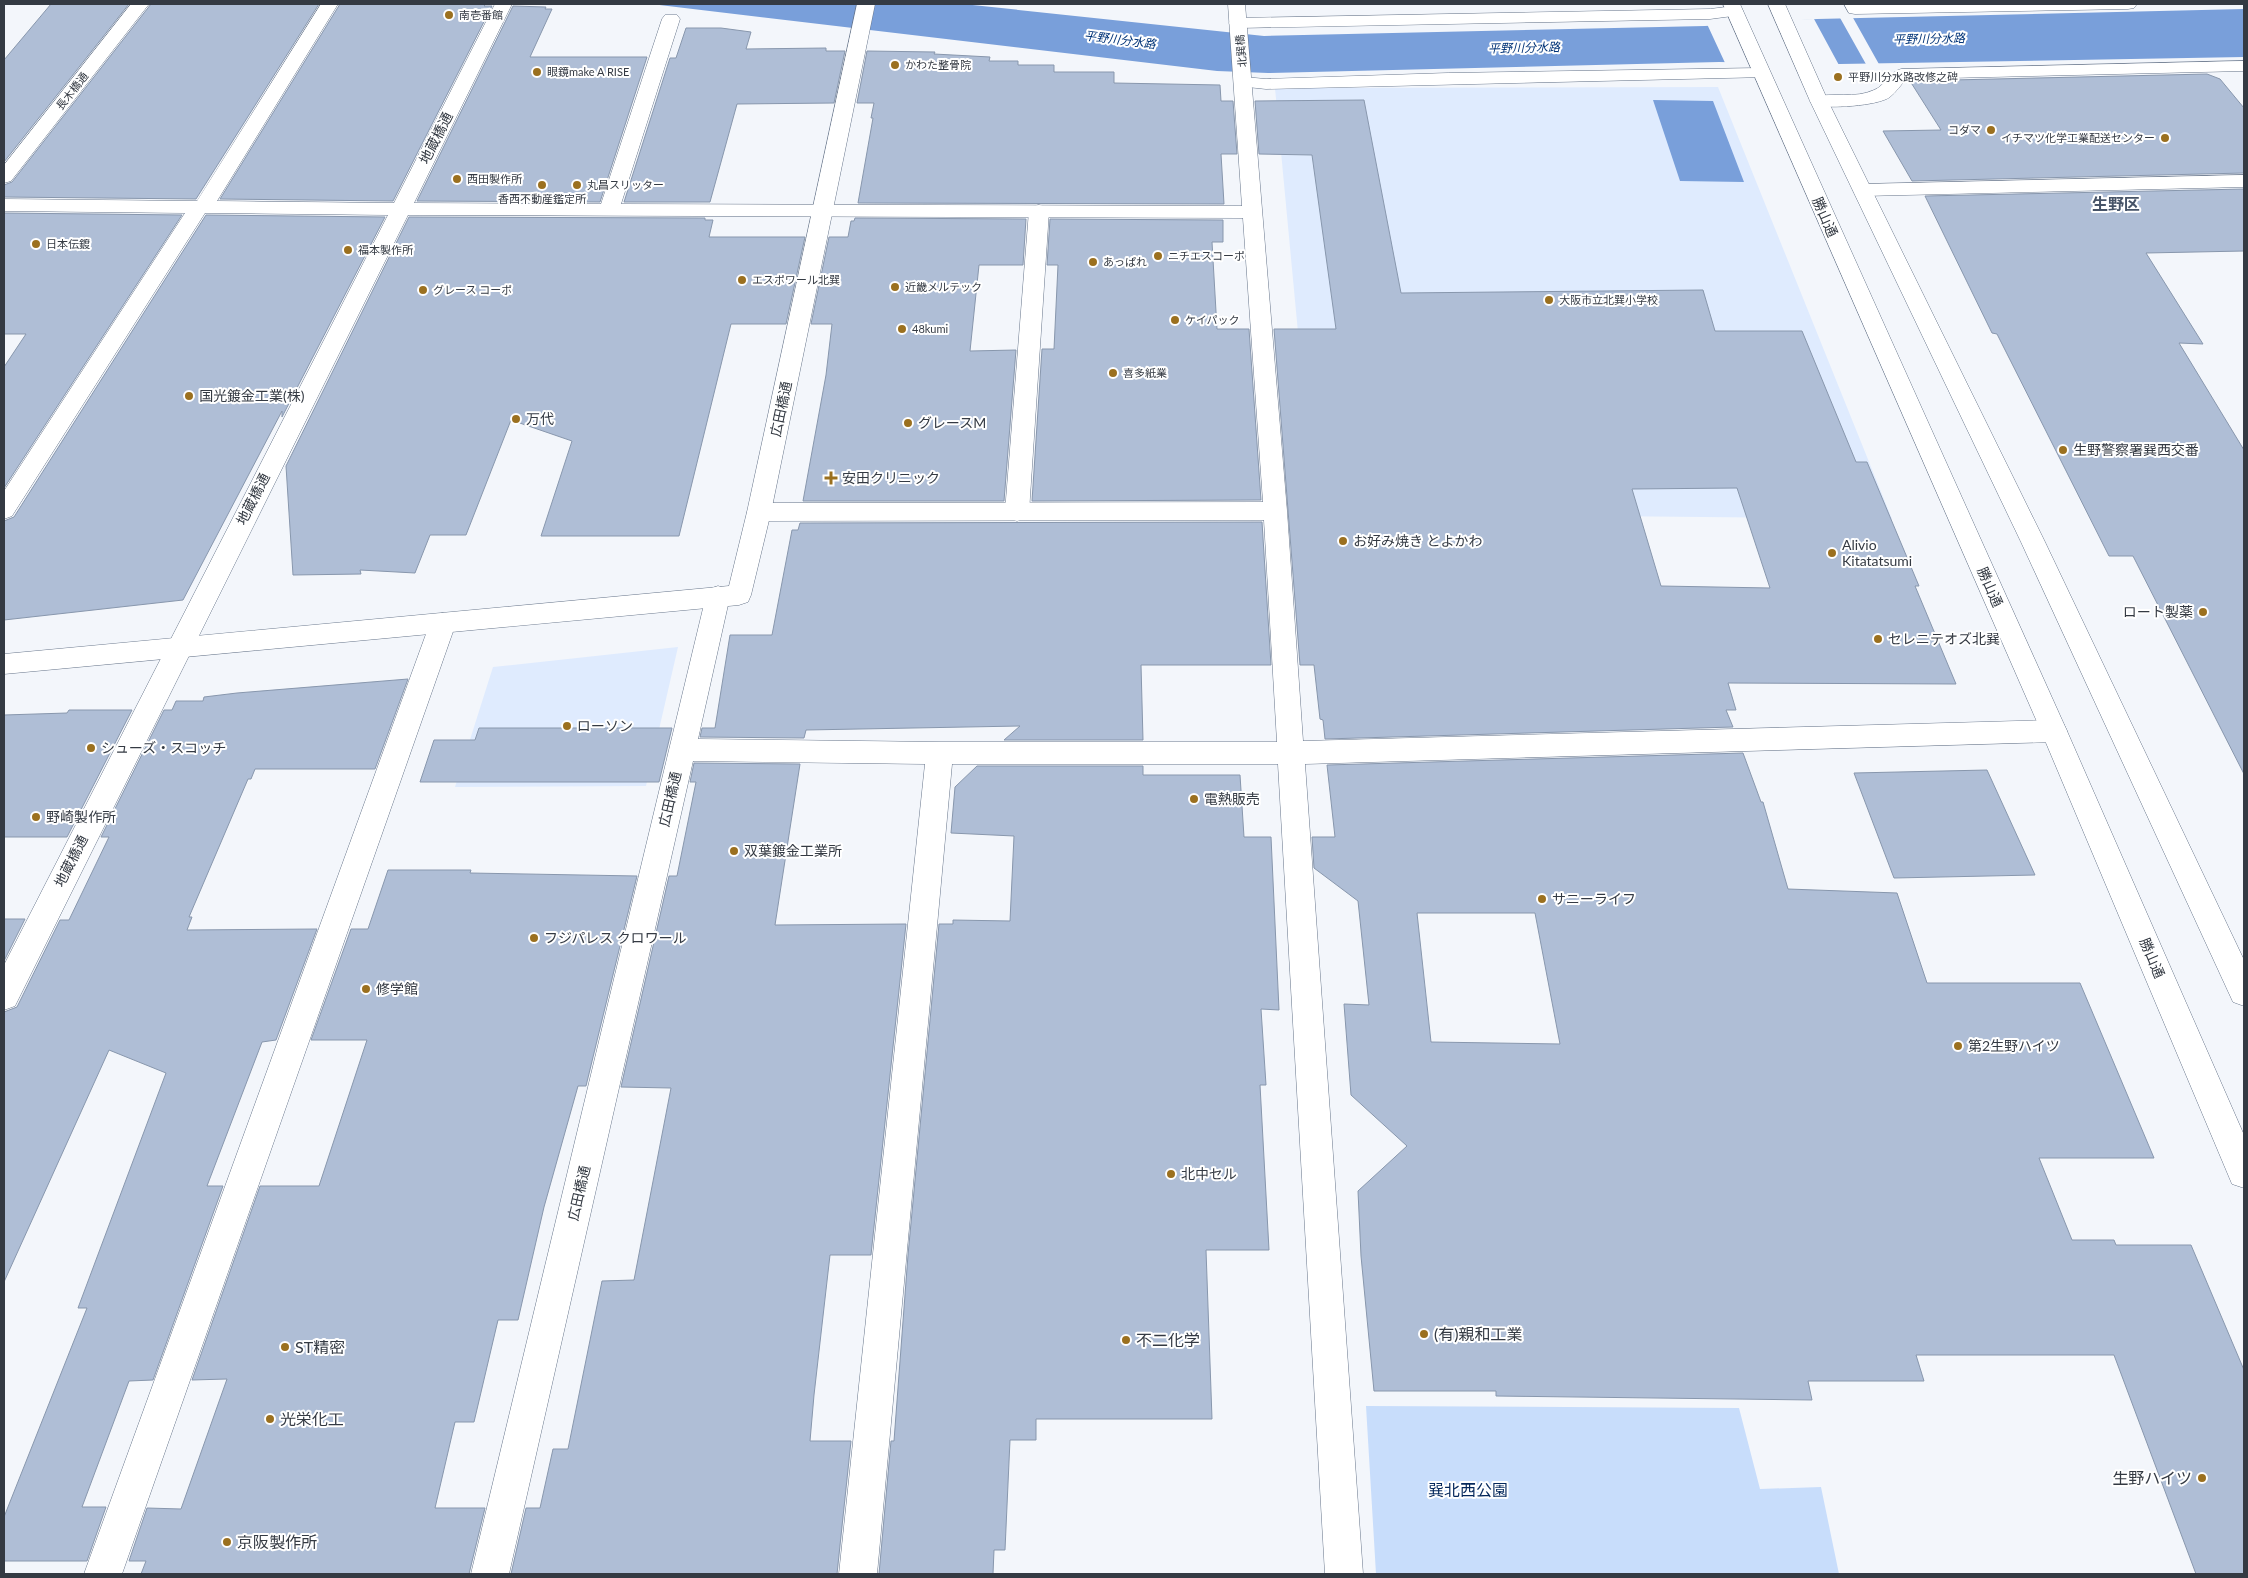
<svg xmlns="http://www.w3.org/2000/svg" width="2248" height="1578" viewBox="0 0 2248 1578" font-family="Lato,'Noto Sans JP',sans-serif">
<rect width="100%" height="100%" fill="#f3f6fb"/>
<path fill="#dfebfe" d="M1718,87L1892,519L1315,513L1275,88Z
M678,647L646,786L455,787L493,667Z"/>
<path fill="#c8ddfb" d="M1366,1406L1739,1408L1760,1489L1821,1487L1839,1574H1376Z"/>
<path fill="#799fda" d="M651,4H963L1264,36L1705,26L1817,19L2244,9V57L1840,64L1719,62L1268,73L1217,71Z
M1653,100L1713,101L1744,182L1680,181Z"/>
<path fill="#f3f6fb" d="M1839,16H1852L1880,66H1867Z
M1814,19L1840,67L1726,65L1707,24L1768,20Z"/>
<path fill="#afbed6" stroke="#8897ad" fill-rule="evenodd" d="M51,4H129L4,162V60Z
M151,4H319L196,199L4,197V185L12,182Z
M340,4H486L484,6H492L393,201L220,199Z
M513,6L546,7L545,9H552L530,57H647L600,202L417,201Z
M686,28H721L751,32L746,49L826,48V51H845L834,103L737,104L710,202H624L670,58H676Z
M867,51L935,52L934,54L990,57L989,61H1018V65H1054V72H1114V83L1220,85L1221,101H1233L1237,154H1221L1224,204L858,203L873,118H871L874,103H857Z
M2207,74L2220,79L2244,108V173L1912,181L1883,131L1941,130L1910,81Z
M1364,100L1401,293L1703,290L1715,331H1802L1856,462H1867L1919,586H1915L1956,684L1728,683L1736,710H1726L1733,727L1325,739L1323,720L1320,719L1314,665H1300L1274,329H1336L1312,155L1259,154L1255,101ZM1737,488L1770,588L1661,586L1632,489Z
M2244,189V251L2146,253L2203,344L2179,343L2244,450V774L2133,556H2109L1997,334L1992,333L1925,196Z
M4,213L182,215L4,488V367L26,334H4Z
M206,215L385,217L282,417V411L183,600L4,620V521L14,517Z
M409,217L705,218V220H713L709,237H805L786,324H731L679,536H541L572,441L511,420L466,535H430L415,573L360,570L361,574L293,575L286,466Z
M855,218L1026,219L1023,265H979L970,351L1016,350L1004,501H803L826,375L832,324H811L829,237H848L851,221H854Z
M1050,219L1223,220V242H1212L1217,329H1249L1261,500L1032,501L1042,349H1054L1058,265H1047Z
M1262,522L1271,665H1141L1143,740H1004L1020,726L806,730L804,738L700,737L702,728H715L730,635H772L792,530H798L800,523Z
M408,679L375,769H255L251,779H248L189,917H192L187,930L317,929L276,1040L262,1042L207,1186H223L153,1380L129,1381L82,1507H106L87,1561H4V1517L87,1308H78L166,1073L109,1050L4,1282V1012L17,1007L60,920H69L109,837H101L164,710H172L176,701H203L204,697L237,693Z
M69,710H132L67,837H4V715L67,713Z
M479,728H672L659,782H420L434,740H475Z
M1743,753L1761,802H1763L1788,889L1897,893L1927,983H2080L2154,1158H2039L2072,1240H2114L2116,1245H2191L2244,1370V1574H2196L2114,1355H1916L1924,1381H1808L1812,1400L1496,1396V1391H1374L1361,1256L1358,1191L1407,1146L1351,1095L1344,1004L1369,1005L1358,901L1314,868L1312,837H1335L1327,765ZM1417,913H1535L1560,1044L1431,1042Z
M694,763L800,764L775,925L906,924L871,1255H830L814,1395L810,1441H851L837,1574H511L526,1508H540L553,1449H568L602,1281L634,1280L671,1088L621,1087L669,876H677L696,782H690Z
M977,766H1143V775H1240L1244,837H1271L1279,1010L1261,1009L1266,1085H1260L1269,1250H1206L1212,1419H1036V1440H1010L1005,1550H994L993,1574H879L891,1441H894L908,1255L939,924H953V920L1010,921L1014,836L951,833L955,787Z
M1987,770L2035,875L1894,878L1854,773Z
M388,870H471L470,873L637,876L586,1086H578L544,1207L518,1320H498L474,1422H455L435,1508H485L469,1574H141L146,1561H129L147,1508L181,1509L227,1379L192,1380L260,1186H319L367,1040H311L351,929H368Z
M4,919H25L4,961Z"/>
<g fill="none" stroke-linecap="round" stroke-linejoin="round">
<g stroke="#68768b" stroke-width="1">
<path id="lane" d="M1734,6L1740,7L1743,11L1740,15L1710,19L1238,28L1232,27L1229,23L1232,19L1238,18L1710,9Z
M1761,68L1767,69L1770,73L1767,77L1266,89L1238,86L1235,82L1238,78L1244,77L1266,79L1448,73Z
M1039,205L1046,207L1049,211L1029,512L1025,518L1017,521L1009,518L1005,512L1029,211L1032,207Z"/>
</g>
<g stroke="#68768b" stroke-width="1">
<path id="street" d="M131,4H149L11,181L4,183V165Z
M321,4H338L217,201L394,203L495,4H512L414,203L601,204L662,19L665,15H677L680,19L621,204L1242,206L1228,4H1245L1287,511L1303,741L2054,720L2063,723L2067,731L2063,739L2054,742L1305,764L1363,1574H1325L1278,764H952L877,1574H839L925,764L693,761L509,1574H471L706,596L709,589L718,586L727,589L730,596L698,739L940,742H1277L1264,520L759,521L751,518L747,512L751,506L759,503L1263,502L1243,218L408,215L15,1006L4,1010V965L388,215L205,213L12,516L4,519V491L185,213L4,211V199L197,201Z
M1844,4H2137L2134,8L2128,9L1855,14L1849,13Z
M2244,61V71L1906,79C1901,85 1896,92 1890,97C1878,106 1828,109 1813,105L1810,101L1813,97C1833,92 1855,99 1874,90C1885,86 1889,72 1901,69Z
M443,613L452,616L456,623L122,1574H84L430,623L434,616Z"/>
</g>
<g stroke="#68768b" stroke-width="1">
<path id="secondary" d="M857,4H875L771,512L751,595L748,602L739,605L4,674V654L729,586L747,512Z
M2244,175V187L1863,196L1856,194L1853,190L1856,186L1863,184Z"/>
</g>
<g stroke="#68768b" stroke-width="1">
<path id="primary" d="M1723,4H1740L2067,731L2244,1135V1188L2232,1184L2041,731Z
M1768,4H1785L1828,101L2045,542L2244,960V1006L2233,1002L2021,542L1810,101Z"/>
</g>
<use href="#lane" fill="#fff" fill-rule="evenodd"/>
<use href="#street" fill="#fff" fill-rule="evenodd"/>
<use href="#secondary" fill="#fff" fill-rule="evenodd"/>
<use href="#primary" fill="#fff" fill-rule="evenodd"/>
</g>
<g fill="#9b701f" stroke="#fff" stroke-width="2">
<circle cx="449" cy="15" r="5"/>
<circle cx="895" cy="65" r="5"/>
<circle cx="537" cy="72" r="5"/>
<circle cx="1838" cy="77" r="5"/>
<circle cx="1991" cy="130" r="5"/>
<circle cx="2165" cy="138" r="5"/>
<circle cx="457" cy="179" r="5"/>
<circle cx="542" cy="185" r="5"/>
<circle cx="577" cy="185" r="5"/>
<circle cx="36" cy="244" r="5"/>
<circle cx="348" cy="250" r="5"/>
<circle cx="1158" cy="256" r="5"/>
<circle cx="1093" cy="262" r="5"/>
<circle cx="742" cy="280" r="5"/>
<circle cx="895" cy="287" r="5"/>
<circle cx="423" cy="290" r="5"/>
<circle cx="1549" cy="300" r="5"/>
<circle cx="1175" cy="320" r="5"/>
<circle cx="902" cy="329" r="5"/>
<circle cx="1113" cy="373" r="5"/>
<circle cx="189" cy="396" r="5"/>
<circle cx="516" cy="419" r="5"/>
<circle cx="908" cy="423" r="5"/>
<circle cx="2063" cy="450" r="5"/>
<path d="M828.5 470.5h5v5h5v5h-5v5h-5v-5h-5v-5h5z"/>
<circle cx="1343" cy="541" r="5"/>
<circle cx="1832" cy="553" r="5"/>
<circle cx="2203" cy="612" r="5"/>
<circle cx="1878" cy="639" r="5"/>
<circle cx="567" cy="726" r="5"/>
<circle cx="91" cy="748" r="5"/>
<circle cx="1194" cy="799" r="5"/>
<circle cx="36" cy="817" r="5"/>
<circle cx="734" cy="851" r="5"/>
<circle cx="1542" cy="899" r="5"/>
<circle cx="534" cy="938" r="5"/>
<circle cx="366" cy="989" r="5"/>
<circle cx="1958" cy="1046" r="5"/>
<circle cx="1171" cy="1174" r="5"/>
<circle cx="1424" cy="1334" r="5"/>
<circle cx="1126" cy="1340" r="5"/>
<circle cx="285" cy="1347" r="5"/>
<circle cx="270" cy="1419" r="5"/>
<circle cx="2202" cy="1478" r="5"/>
<circle cx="227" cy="1542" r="5"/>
</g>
<g text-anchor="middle" stroke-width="4" stroke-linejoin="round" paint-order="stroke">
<g font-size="11" fill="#343a43" stroke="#fff" text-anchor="start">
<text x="459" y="19">南壱番館</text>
<text x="905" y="69">かわた整骨院</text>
<text x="547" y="76">眼鏡make A RISE</text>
<text x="1848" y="81">平野川分水路改修之碑</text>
<text x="1981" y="134" text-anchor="end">コダマ</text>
<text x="2155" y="142" text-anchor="end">イチマツ化学工業配送センター</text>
<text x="467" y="183">西田製作所</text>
<text x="587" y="189">丸昌スリッター</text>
<text x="542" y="203" text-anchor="middle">香西不動産鑑定所</text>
<text x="46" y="248">日本伝鍍</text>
<text x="358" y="254">福本製作所</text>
<text x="1168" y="260">ニチエスコーポ</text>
<text x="1103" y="266">あっぱれ</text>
<text x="752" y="284">エスポワール北巽</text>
<text x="905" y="291">近畿メルテック</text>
<text x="433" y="294">グレース コーポ</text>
<text x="1559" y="304">大阪市立北巽小学校</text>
<text x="1185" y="324">ケイパック</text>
<text x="912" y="333">48kumi</text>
<text x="1123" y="377">喜多紙業</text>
</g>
<g font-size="11" fill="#343a43" stroke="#fff">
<text transform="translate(1241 51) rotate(-95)" y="4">北巽橋</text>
<text transform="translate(72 91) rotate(-52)" y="4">長木橋通</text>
</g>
<g font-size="12" font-style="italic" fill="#023478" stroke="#fff">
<text transform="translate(1929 39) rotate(-1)" y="4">平野川分水路</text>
<text transform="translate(1120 40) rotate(7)" y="4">平野川分水路</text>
<text transform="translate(1524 48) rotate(-1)" y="4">平野川分水路</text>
</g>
<g font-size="14" fill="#343a43" stroke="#fff">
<text transform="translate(436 138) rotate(-63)" y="5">地蔵橋通</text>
<text transform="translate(1825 217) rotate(66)" y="5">勝山通</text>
<text transform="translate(781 409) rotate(-78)" y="5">広田橋通</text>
<text transform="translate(253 499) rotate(-63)" y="5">地蔵橋通</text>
<text transform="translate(1990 587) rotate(66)" y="5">勝山通</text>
<text transform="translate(670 799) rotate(-77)" y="5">広田橋通</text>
<text transform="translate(71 861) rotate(-63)" y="5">地蔵橋通</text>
<text transform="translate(2152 958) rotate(67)" y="5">勝山通</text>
<text transform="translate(579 1193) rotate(-77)" y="5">広田橋通</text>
</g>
<g font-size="14" fill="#343a43" stroke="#fff" text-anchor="start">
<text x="199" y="401">国光鍍金工業(株)</text>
<text x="526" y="424">万代</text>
<text x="918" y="428">グレースM</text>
<text x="2073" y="455">生野警察署巽西交番</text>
<text x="842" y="483">安田クリニック</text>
<text x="1353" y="546">お好み焼き とよかわ</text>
<text x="1842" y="550">Alivio<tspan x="1842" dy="16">Kitatatsumi</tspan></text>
<text x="2193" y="617" text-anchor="end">ロート製薬</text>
<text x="1888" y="644">セレニテオズ北巽</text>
<text x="577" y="731">ローソン</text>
<text x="101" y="753">シューズ・スコッチ</text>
<text x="1204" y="804">電熱販売</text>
<text x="46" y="822">野崎製作所</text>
<text x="744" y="856">双葉鍍金工業所</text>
<text x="1552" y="904">サニーライフ</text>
<text x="544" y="943">フジパレス クロワール</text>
<text x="376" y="994">修学館</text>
<text x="1968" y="1051">第2生野ハイツ</text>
<text x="1181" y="1179">北中セル</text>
</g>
<g font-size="16" font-weight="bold" fill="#465367" stroke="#fff">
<text x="2116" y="210">生野区</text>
</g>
<g font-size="16" fill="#343a43" stroke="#fff" text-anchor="start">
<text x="1434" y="1340">(有)親和工業</text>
<text x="1136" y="1346">不二化学</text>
<text x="295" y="1353">ST精密</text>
<text x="280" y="1425">光栄化工</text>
<text x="2192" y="1484" text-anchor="end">生野ハイツ</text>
<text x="237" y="1548">京阪製作所</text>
</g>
<g font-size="16" fill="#04275b" stroke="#fff">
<text x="1468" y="1496">巽北西公園</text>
</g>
</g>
<rect width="2248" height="1578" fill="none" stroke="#343a43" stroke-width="10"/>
</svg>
